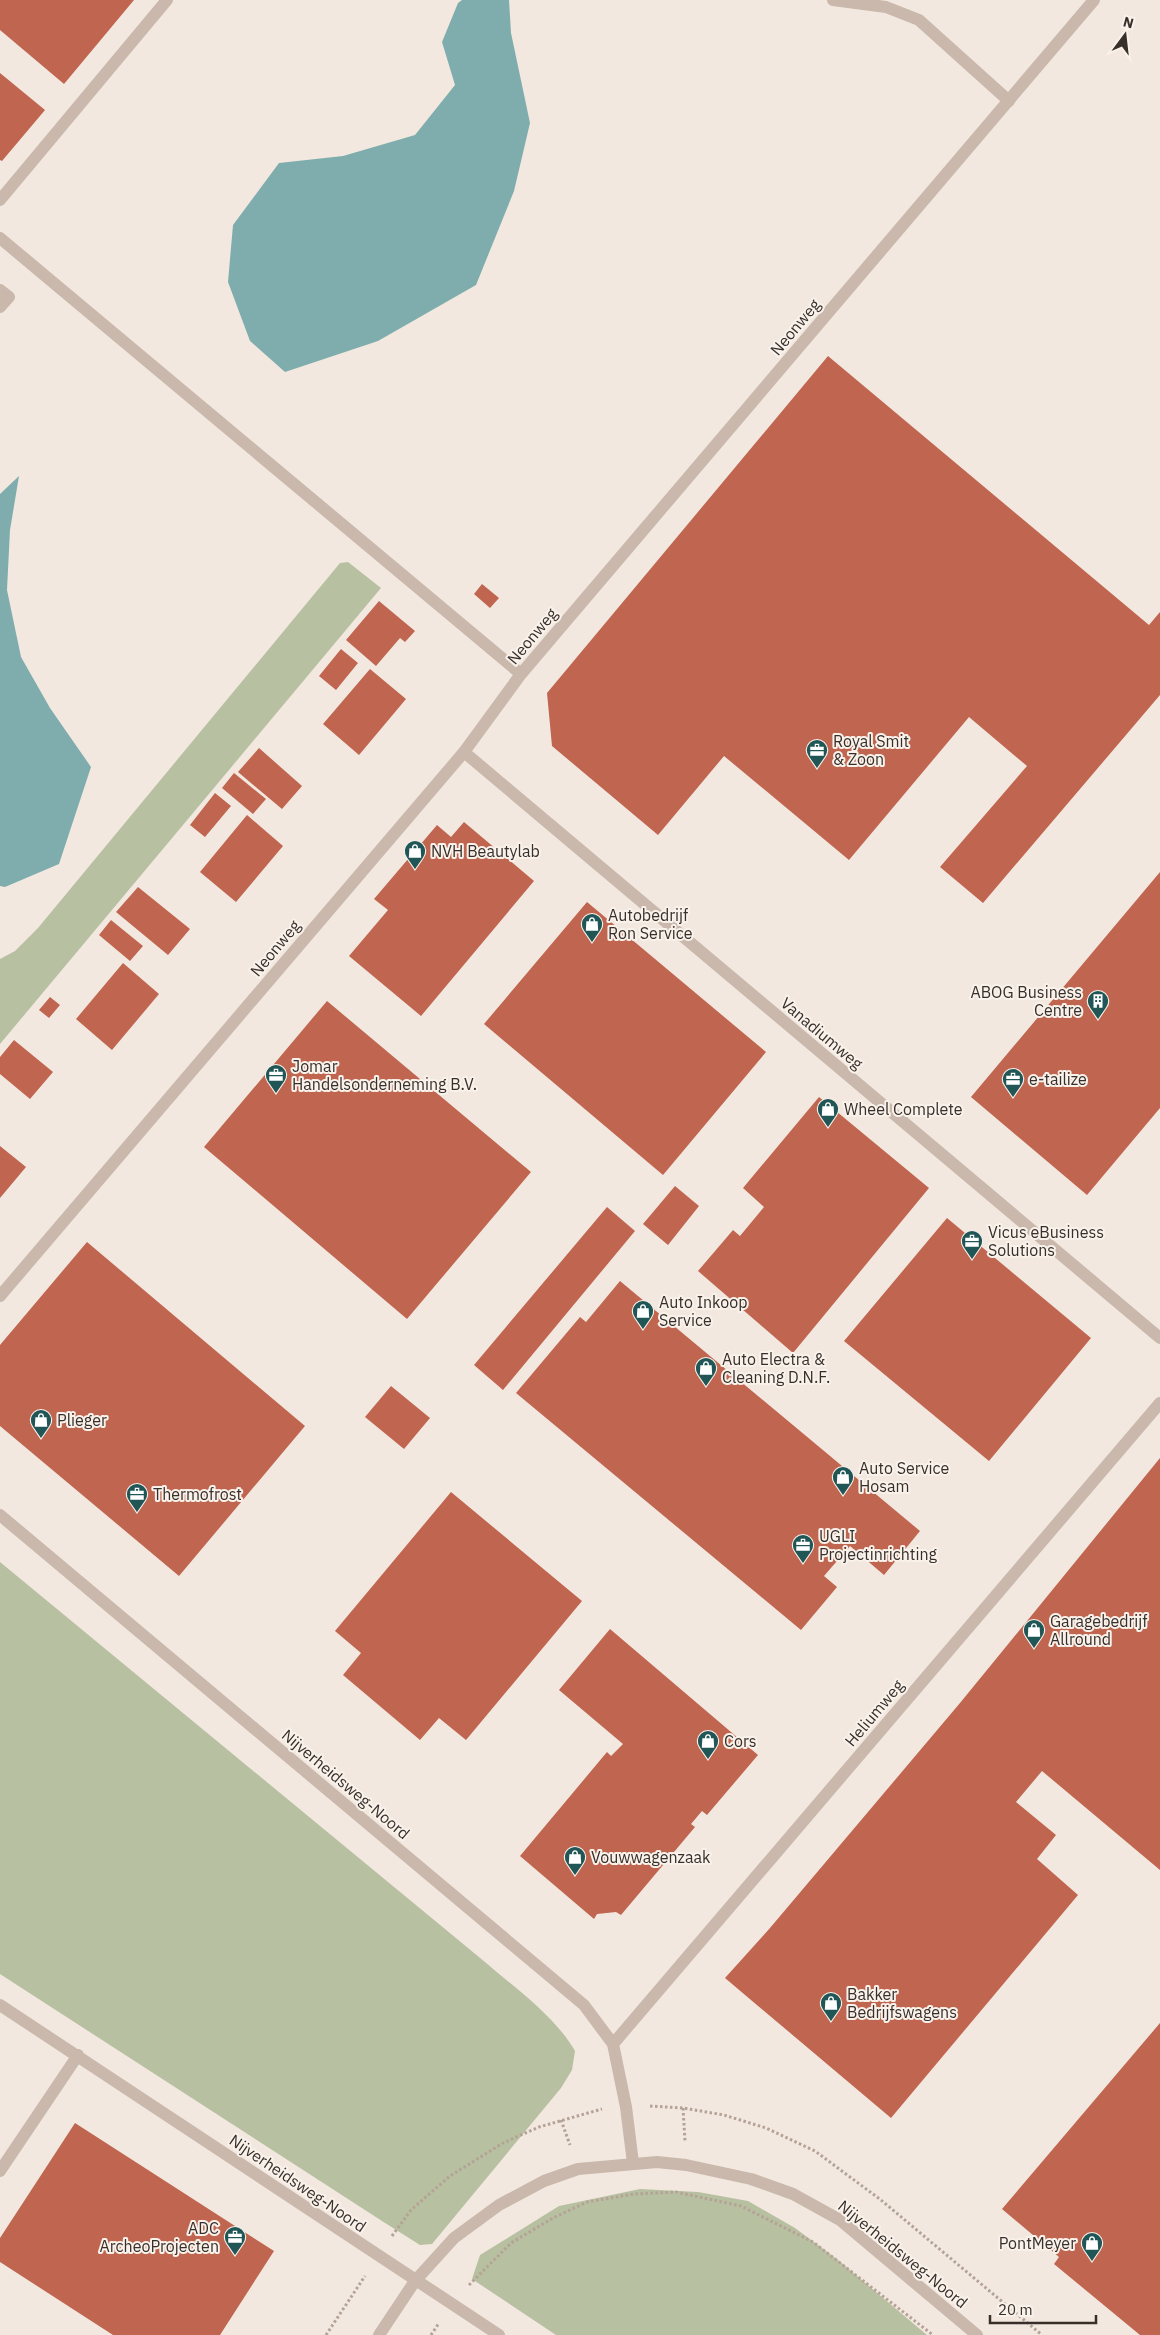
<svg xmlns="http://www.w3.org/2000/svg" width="1160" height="2335" viewBox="0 0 1160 2335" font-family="'IBM Plex Sans',sans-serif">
<rect width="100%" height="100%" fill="#f2e8df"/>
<path fill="#b7c0a0" d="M348,562L381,588L0,1044V959L15,951L38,928L340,563Z
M0,1562L485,1962C516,1989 554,2015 575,2051L572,2070L561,2088L432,2244L420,2245L382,2221L0,1974Z
M640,2189L698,2192L748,2201L795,2228L838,2260L927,2335H556L472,2279L480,2255L559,2206Z"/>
<path fill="#7fadad" d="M462,0H509L511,33L530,123L514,191L476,285L378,341L285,372L250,341L228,282L233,225L279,163L343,156L415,135L455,85L442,42L458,3Z
M19,476L10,530L7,590L21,657L50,708L91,767L59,864L5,887L0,886V494Z"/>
<path fill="#c0654f" d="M0,0H134L64,84L0,30Z
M0,73L45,110L2,161L0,160Z
M828,356L1149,625L1160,612V695L983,903L940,867L1027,766L969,717L849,860L724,756L658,835L552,746L547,693Z
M482,584L499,598L490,608L474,594Z
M379,601L415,631L405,642L400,638L376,666L346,640Z
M341,649L358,663L336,690L319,676Z
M370,669L406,699L359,755L323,724Z
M259,748L302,786L282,809L238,772Z
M234,773L266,799L253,814L222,788Z
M215,793L231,806L205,837L190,825Z
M247,815L283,846L236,902L200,872Z
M464,822L534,881L421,1016L349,956L388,910L374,899L437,825L451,837Z
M1160,872V1108L1087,1195L971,1097Z
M138,887L190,929L168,955L116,912Z
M587,902L766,1052L663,1175L484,1024Z
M111,920L143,946L130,961L99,935Z
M123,963L159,994L112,1050L76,1019Z
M50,997L60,1005L49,1018L39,1010Z
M327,1001L531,1172L407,1319L204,1147Z
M14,1040L53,1072L30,1099L0,1074V1057Z
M819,1097L929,1188L793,1353L698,1271L733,1230L740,1236L764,1207L743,1188Z
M0,1146L26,1167L0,1198Z
M675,1186L699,1206L668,1245L643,1224Z
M607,1207L635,1231L503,1390L474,1365Z
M947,1218L1091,1338L989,1461L844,1341Z
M87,1242L305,1426L179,1576L0,1426V1345Z
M620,1281L920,1531L884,1575L850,1546L824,1576L837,1587L801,1630L516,1393L580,1317L586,1322Z
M391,1386L430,1418L404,1449L365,1417Z
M1160,1458V1870L1042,1771L1016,1802L1056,1835L1037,1859L1078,1895L891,2118L725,1978L770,1928L960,1703Z
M451,1492L582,1601L466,1740L439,1718L420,1740L343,1675L361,1653L335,1631Z
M610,1629L758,1755L707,1815L702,1811L691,1824L695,1827L621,1915L616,1912L597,1914L594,1919L520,1856L607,1752L611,1756L623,1744L559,1690Z
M1160,2023V2335H1140L1054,2264L1059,2257L1002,2209Z
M75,2123L274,2251L220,2335H113L0,2262V2238Z"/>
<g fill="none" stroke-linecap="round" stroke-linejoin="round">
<path stroke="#b5a296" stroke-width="3" stroke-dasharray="2.5 2.5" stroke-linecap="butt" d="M650,2106L683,2108L724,2115L766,2128L815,2151L881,2200L1042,2335
M683,2108L685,2141
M561,2120L570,2145
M392,2236L411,2210L450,2176L503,2143L539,2127L602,2109
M469,2285L511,2243L553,2218L587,2202L634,2194L676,2192L741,2206L813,2242L933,2335
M326,2335L365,2276
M431,2335L439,2323"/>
<path stroke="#c9b8ab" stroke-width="12" d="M833,0L886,7L919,20L1009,101
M0,200L167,0
M0,238L521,674
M0,290L9,297L0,307"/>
<path stroke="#c9b8ab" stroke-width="12" d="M464,752L1160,1338
M0,1296L464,752L521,674L1094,0
M0,1515L584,2005L613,2044L626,2107L633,2163
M0,2005L499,2335
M613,2044L1160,1403
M0,2171L78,2055"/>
<path stroke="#c9b8ab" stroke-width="12" d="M379,2335L415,2281L454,2238L499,2205L544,2181L578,2169L657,2162L686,2165L751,2179L793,2194L840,2220L977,2335"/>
</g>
<defs>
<g id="office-pin" transform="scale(1.125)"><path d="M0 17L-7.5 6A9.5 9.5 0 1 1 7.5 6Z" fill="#215657" stroke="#f9f2eb"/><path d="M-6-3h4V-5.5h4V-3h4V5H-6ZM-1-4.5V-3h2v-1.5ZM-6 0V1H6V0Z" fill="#fff"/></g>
<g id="shop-pin" transform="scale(1.125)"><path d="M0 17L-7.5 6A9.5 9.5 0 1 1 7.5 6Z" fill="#215657" stroke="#f9f2eb"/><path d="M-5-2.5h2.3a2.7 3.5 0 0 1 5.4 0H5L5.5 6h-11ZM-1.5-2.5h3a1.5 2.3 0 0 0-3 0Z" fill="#fff"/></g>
<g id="building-pin" transform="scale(1.125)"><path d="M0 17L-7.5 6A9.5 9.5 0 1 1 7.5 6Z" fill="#215657" stroke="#f9f2eb"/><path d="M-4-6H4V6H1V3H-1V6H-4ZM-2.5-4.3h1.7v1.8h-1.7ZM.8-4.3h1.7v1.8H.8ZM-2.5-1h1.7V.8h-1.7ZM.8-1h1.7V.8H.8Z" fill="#fff"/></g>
</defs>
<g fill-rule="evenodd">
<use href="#office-pin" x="817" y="750"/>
<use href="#shop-pin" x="415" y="851"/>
<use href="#shop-pin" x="592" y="924"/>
<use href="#building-pin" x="1098" y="1001"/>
<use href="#office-pin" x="276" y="1075"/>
<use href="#office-pin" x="1013" y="1079"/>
<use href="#shop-pin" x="828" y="1109"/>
<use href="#office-pin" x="972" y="1241"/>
<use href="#shop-pin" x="643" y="1311"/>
<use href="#shop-pin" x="706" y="1368"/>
<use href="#shop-pin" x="41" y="1420"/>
<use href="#shop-pin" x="843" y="1477"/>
<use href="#office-pin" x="137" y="1494"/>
<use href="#office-pin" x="803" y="1545"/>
<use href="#shop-pin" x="1034" y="1630"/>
<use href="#shop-pin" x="708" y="1741"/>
<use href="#shop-pin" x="575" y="1857"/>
<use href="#shop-pin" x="831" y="2003"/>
<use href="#office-pin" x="235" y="2237"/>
<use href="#shop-pin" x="1092" y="2243"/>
</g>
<g text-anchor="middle" stroke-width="4" stroke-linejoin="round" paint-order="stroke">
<g font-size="16" fill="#382e2a" stroke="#f9f2eb">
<text transform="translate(795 327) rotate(-50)" y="6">Neonweg</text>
<text transform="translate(532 636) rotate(-50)" y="6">Neonweg</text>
<text transform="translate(275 948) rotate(-50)" y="6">Neonweg</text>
<text transform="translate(822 1033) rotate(40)" y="6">Vanadiumweg</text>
<text transform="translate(874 1713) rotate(-50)" y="6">Heliumweg</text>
<text transform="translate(346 1784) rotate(40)" y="6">Nijverheidsweg-Noord</text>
<text transform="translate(298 2183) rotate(34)" y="6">Nijverheidsweg-Noord</text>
<text transform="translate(903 2254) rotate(39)" y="6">Nijverheidsweg-Noord</text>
</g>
<g font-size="16" fill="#382e2a" stroke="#f9f2eb" text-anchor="start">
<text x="833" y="747">Royal Smit<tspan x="833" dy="18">&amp; Zoon</tspan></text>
<text x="431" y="857">NVH Beautylab</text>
<text x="608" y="921">Autobedrijf<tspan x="608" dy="18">Ron Service</tspan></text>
<text x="1082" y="998" text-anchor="end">ABOG Business<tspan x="1082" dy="18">Centre</tspan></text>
<text x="292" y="1072">Jomar<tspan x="292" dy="18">Handelsonderneming B.V.</tspan></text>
<text x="1029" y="1085">e-tailize</text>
<text x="844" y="1115">Wheel Complete</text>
<text x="988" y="1238">Vicus eBusiness<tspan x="988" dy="18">Solutions</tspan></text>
<text x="659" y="1308">Auto Inkoop<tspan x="659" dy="18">Service</tspan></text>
<text x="722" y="1365">Auto Electra &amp;<tspan x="722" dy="18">Cleaning D.N.F.</tspan></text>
<text x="57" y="1426">Plieger</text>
<text x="859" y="1474">Auto Service<tspan x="859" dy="18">Hosam</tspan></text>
<text x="153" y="1500">Thermofrost</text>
<text x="819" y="1542">UGLI<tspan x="819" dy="18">Projectinrichting</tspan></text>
<text x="1050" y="1627">Garagebedrijf<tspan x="1050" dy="18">Allround</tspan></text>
<text x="724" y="1747">Cors</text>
<text x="591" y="1863">Vouwwagenzaak</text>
<text x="847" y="2000">Bakker<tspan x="847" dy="18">Bedrijfswagens</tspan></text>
<text x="219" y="2234" text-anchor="end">ADC<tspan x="219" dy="18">ArcheoProjecten</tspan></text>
<text x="1076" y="2249" text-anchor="end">PontMeyer</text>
</g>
</g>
<g transform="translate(1125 35) rotate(15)" stroke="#f9f2eb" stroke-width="4" paint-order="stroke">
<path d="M0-4L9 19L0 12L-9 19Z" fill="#382e2a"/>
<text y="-8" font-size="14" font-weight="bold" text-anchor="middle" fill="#382e2a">N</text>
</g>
<path d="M990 2315v8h106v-8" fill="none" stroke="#382e2a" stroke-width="2.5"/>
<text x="998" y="2315" font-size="15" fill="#382e2a" stroke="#f9f2eb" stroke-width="4" paint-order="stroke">20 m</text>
</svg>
